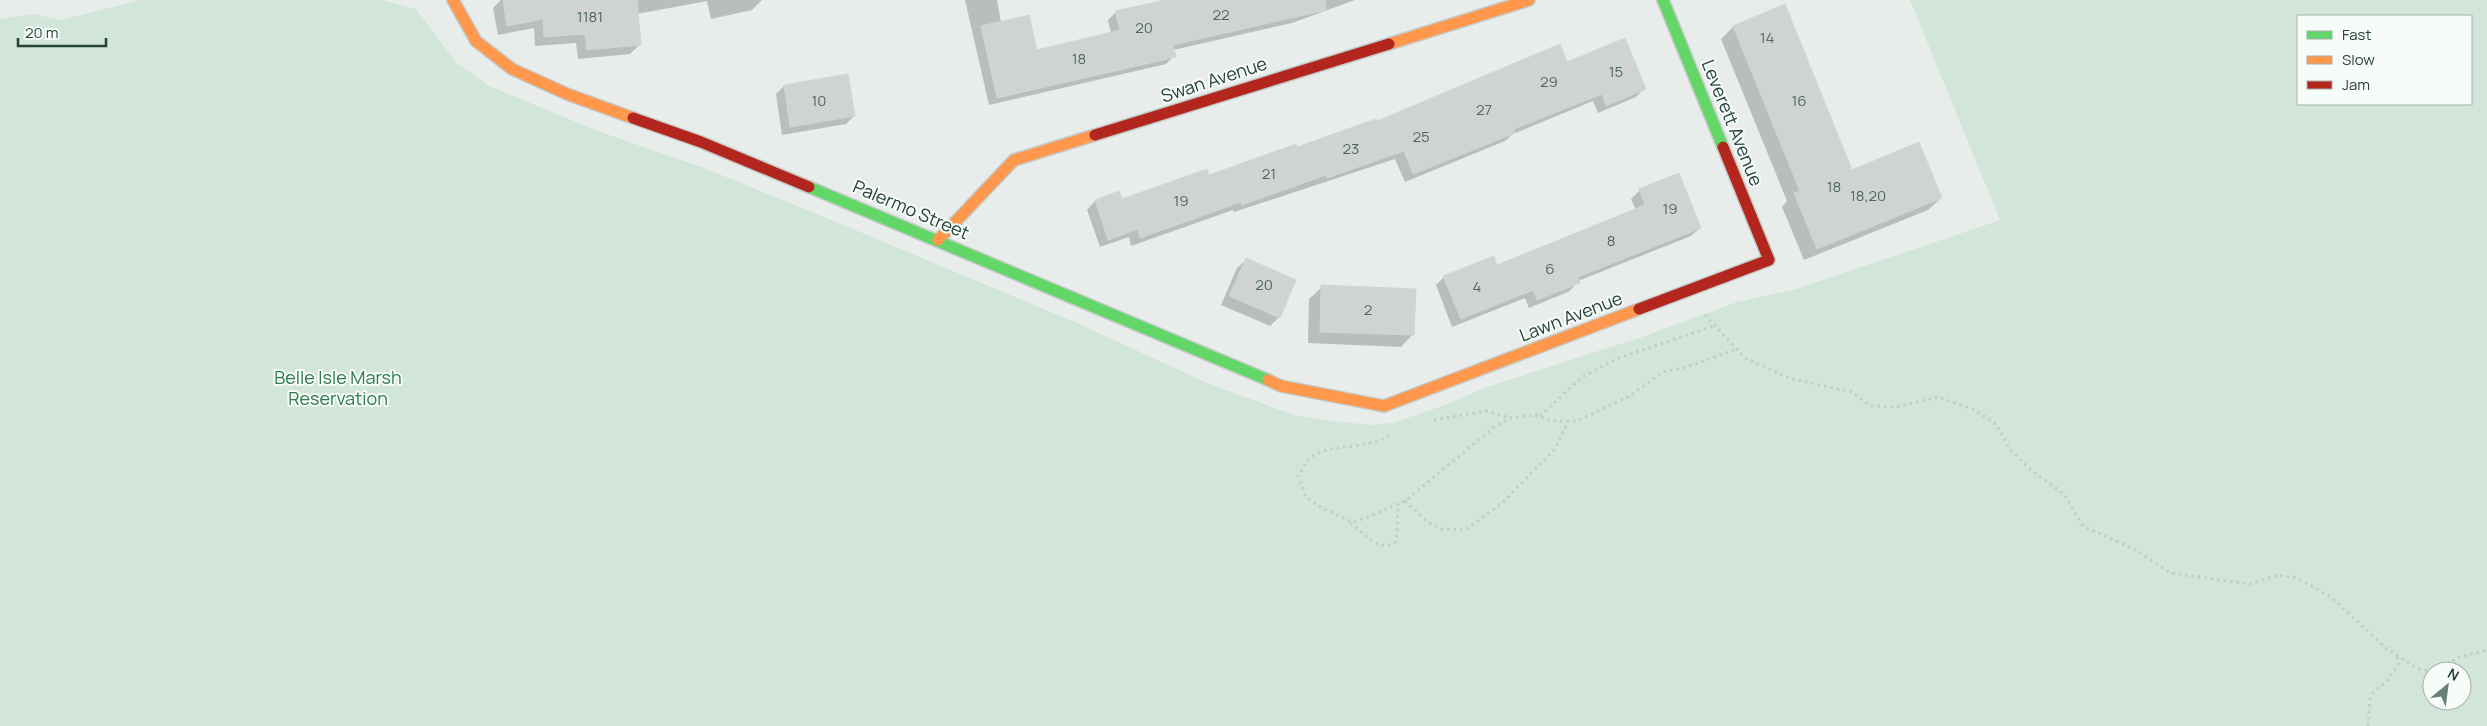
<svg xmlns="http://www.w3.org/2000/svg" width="2487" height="726" viewBox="0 0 2487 726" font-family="Manrope,sans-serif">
<rect width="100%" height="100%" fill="#e8edeb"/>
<path fill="#d1e6d8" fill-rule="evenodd" d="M141,0H382L416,9L457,63L489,86L598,131L707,169L853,229L1077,323L1207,383L1294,415L1332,421L1371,425L1392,423L1448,404L1484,388L1642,337L1737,302L1796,289L2000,220L1910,0H2487V726H0V19L33,14L61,20ZM2471,16V104H2298V16ZM2432,671H2462V701H2432Z"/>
<path fill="#0003" d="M501,0H762L752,10L711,19L707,1L637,14L639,45L630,54L578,59L576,43L535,46L534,28L498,35L493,8Z
M965,0H997L1001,22L1036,51L1111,34L1108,20L1116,12L1171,0H1355L1292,23L1173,50L1174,56L1166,64L989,105Z
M1733,27L1851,171L1941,198L1928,210L1804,260L1782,207L1787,201L1721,39Z
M1566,63L1644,89L1636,97L1598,113L1593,101L1513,134L1505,141L1405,182L1395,159L1234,212L1233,210L1131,246L1129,237L1100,247L1087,210L1095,201H1121L1208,176Z
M784,86L854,116L846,124L782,135L776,94Z
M1640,190L1700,228L1691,236L1578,281L1570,291L1529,308L1525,298L1452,327L1436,285L1444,277L1497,266L1636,210L1631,199Z
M1246,260L1279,317L1270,326L1221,305L1237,268Z
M1322,287L1413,334L1401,347L1308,343L1309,299Z"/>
<path fill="#cfd4d2" stroke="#d1d6d4" d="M503,0H637L641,45L587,50L585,34L544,37L543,19L507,26Z
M1165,0H1325L1326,10L1173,45L1176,57L997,98L981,26L1029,15L1037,50L1120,30L1115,11Z
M1785,4L1852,170L1919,142L1942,198L1817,249L1794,193L1800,191L1733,26Z
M1625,38L1646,89L1606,106L1602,94L1514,129L1515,133L1413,174L1404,151L1327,178L1326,175L1242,205L1241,202L1140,238L1138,229L1108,240L1095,200L1119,191L1122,199L1207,169L1209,175L1296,144L1297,147L1376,119L1377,121L1560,44L1567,62Z
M848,74L855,116L790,127L784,85Z
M1679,173L1701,228L1578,277L1580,283L1537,300L1533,290L1461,319L1443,276L1494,256L1497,265L1645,205L1639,189Z
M1246,258L1296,280L1280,318L1229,296Z
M1321,285L1416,289L1414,335L1320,332Z"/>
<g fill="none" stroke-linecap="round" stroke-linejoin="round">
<g stroke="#c3cbc8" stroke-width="14">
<path id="fast" d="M1663,0L1723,147
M809,187L1268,380"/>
</g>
<g stroke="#c3cbc8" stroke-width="14">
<path id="slow" d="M453,0L476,41L512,69L567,94L633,118
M1389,44L1529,0
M938,240L1014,160L1095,135
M1268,380L1281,386L1384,406L1639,309"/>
</g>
<g stroke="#c3cbc8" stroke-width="14">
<path id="jam" d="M633,118L701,142L809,187
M1095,135L1389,44
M1639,309L1769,260L1723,147"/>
</g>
<path stroke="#c3ccca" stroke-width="3" stroke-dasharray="2.5 4" stroke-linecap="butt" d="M1705,315L1745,358L1789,378L1851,392L1871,406L1897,407L1938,397L1975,410L1996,424L2009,448L2031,470L2064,494L2083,526L2138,551L2170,573L2250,584L2278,575L2297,578L2331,597L2386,648L2418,669L2432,671
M1540,416L1582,377L1616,359L1714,326
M1434,420L1487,411L1510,418
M1389,435C1369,451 1326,442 1309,459C1305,464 1302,471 1298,476L1306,497L1322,508L1352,522L1366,518L1405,501L1493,428L1510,418L1536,415L1551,421H1577L1628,397L1663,372L1687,367L1737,349
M1405,501L1428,522L1441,529L1465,530L1501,504L1555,449L1568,421
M1350,523C1365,533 1375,552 1395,543C1399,530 1396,518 1399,504
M2444,671L2456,658L2487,650
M2368,726L2370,699L2373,693L2388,680L2399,663L2396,656"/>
<use href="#fast" stroke="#63d668" stroke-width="11"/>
<use href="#slow" stroke="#ff974d" stroke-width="11"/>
<use href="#jam" stroke="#b3261e" stroke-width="11"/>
</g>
<g text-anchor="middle" stroke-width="4" stroke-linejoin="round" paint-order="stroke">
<g font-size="15" fill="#506761">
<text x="1221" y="20">22</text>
<text x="590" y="22">1181</text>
<text x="1144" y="33">20</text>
<text x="1767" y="43">14</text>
<text x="1079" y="64">18</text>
<text x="1616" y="77">15</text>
<text x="1549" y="87">29</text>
<text x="819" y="106">10</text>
<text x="1799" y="106">16</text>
<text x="1484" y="115">27</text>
<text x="1421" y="142">25</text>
<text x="1351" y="154">23</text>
<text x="1269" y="179">21</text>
<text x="1834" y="192">18</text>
<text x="1868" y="201">18,20</text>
<text x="1181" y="206">19</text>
<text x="1670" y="214">19</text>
<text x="1611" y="246">8</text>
<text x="1550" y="274">6</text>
<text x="1264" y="290">20</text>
<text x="1477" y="292">4</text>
<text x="1368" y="315">2</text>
</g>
<g font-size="18" fill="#24423a" stroke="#f7fbf9">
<text transform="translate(1214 80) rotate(-18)" y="6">Swan Avenue</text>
<text transform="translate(1732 123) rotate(68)" y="6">Leverett Avenue</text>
<text transform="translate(911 210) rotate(23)" y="6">Palermo Street</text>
<text transform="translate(1571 317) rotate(-21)" y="6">Lawn Avenue</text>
</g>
<g font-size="18" fill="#2d7a4b" stroke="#f7fbf9">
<text x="338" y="384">Belle Isle Marsh<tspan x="338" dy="21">Reservation</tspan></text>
</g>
</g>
<rect x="2297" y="15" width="175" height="90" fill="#f7fbf9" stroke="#a3b1ad"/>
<rect x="2307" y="31" width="25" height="8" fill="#63d668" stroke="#a3b1ad"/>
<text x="2342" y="40" font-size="15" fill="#24423a">Fast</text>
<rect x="2307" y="56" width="25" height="8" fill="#ff974d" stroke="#a3b1ad"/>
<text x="2342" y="65" font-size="15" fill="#24423a">Slow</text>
<rect x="2307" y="81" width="25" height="8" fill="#b3261e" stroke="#a3b1ad"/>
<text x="2342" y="90" font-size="15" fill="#24423a">Jam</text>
<g transform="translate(2447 686) rotate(29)"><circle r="24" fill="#f7fbf9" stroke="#a3b1ad"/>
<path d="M0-4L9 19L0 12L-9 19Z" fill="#697e78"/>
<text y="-8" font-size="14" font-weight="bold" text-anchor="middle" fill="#24423a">N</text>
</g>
<path d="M18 38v8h88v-8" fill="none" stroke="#24423a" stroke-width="2.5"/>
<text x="25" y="38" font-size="15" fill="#24423a" stroke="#f7fbf9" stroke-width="4" paint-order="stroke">20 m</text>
</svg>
